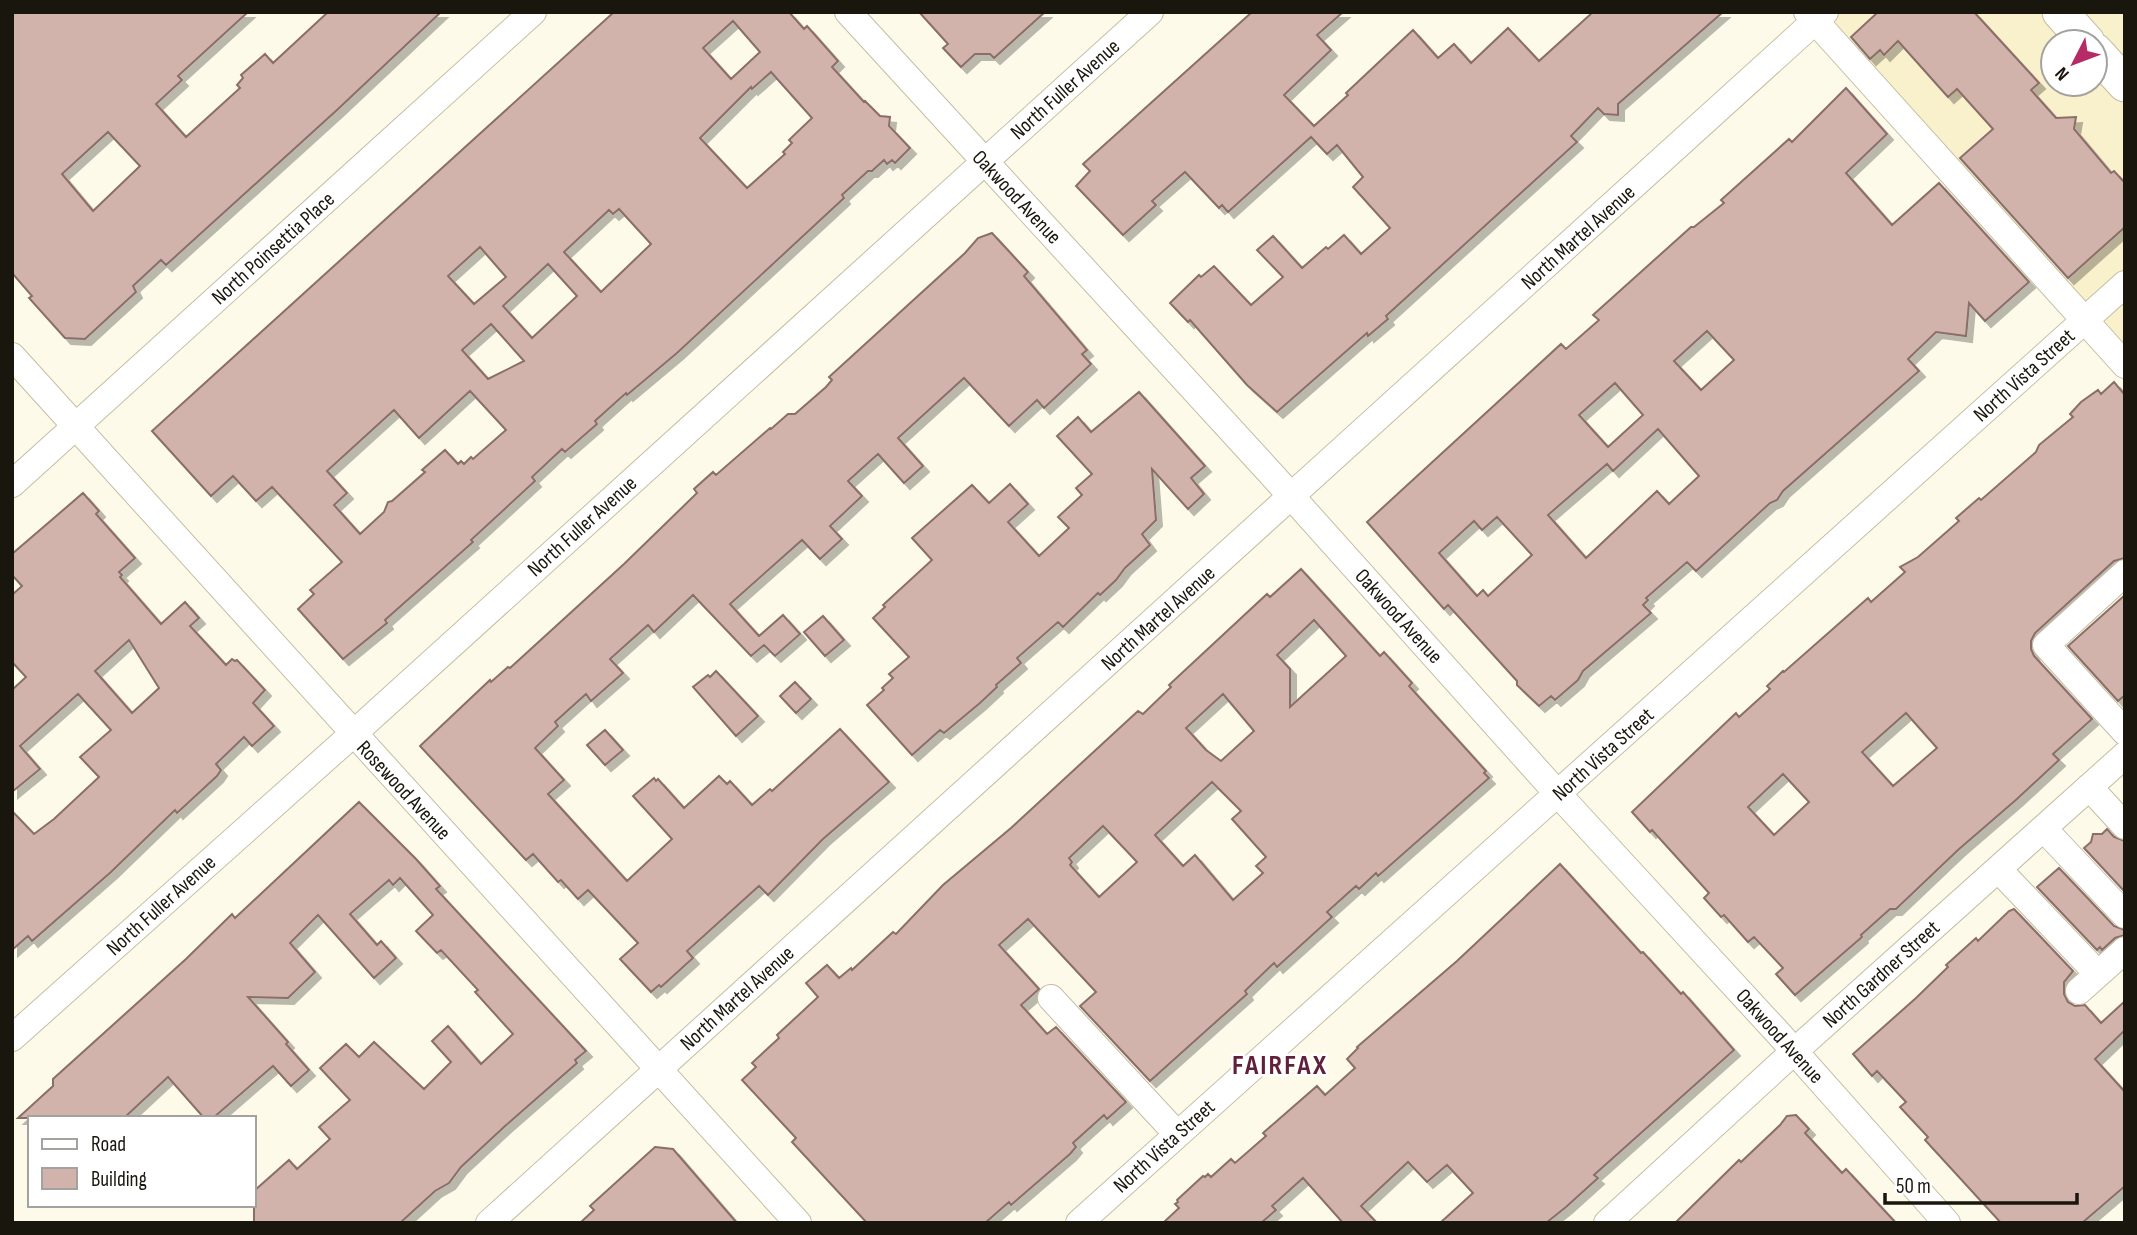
<svg xmlns="http://www.w3.org/2000/svg" width="2137" height="1235" viewBox="0 0 2137 1235" font-family="'Sofia Sans Condensed',sans-serif">
<defs>
<filter id="shadow"><feDropShadow dx="6" dy="6" stdDeviation="0" flood-color="#0004"/></filter>
</defs>
<rect width="100%" height="100%" fill="#fefae9"/>
<path fill="#f9f0cc" fill-rule="evenodd" d="M1800,12H2125V369ZM2053,42H2095V84H2053Z"/>
<path fill="#d1b3ac" stroke="#8a6e68" stroke-width="2" fill-rule="evenodd" filter="url(#shadow)" d="M12,12H248L178,76L182,80L156,104L186,137L240,88L237,85L243,78L241,75L265,54L273,63L328,12H441L337,110L166,265L161,260L133,286L136,292L85,339L65,338L29,298L32,296L12,273ZM108,132L140,166L93,211L62,174Z
M614,12H789L804,29L807,26L838,61L832,67L864,102L865,101L880,116L890,117L889,126L910,148L895,163L892,160L887,164L884,160L872,171H868L842,195L844,198L677,353L627,395L626,393L595,421L597,424L565,452L562,449L532,477L535,481L471,540L473,542L385,620L387,623L343,659L298,609L314,594L310,590L342,562L272,487L256,501L233,476L211,496L152,431ZM733,21L760,52L731,79L703,48ZM771,72L812,118L789,140L792,143L783,152L785,154L747,188L700,138L751,87L752,89ZM619,209L651,244L601,292L564,252L609,210L613,214ZM480,247L506,277L474,304L448,276ZM548,264L577,296L532,338L503,306ZM491,324L524,361L488,379L462,350ZM470,391L506,430L473,459L471,457L464,464L461,461L458,464L445,450L422,470L425,472L392,501L388,502L384,512L360,534L334,505L347,493L327,471L394,410L419,438Z
M919,12H1045L994,58L990,54H975L961,67L943,48L948,44Z
M1252,12H1343L1317,35L1331,50L1284,95L1314,126L1348,95L1346,93L1413,30L1438,58L1454,44L1471,63L1508,28L1539,61L1593,12H1723L1618,104V115L1604,114L1598,108L1571,136L1577,142L1386,316L1388,319L1368,336L1367,333L1277,412L1247,385L1190,320L1188,322L1170,303L1199,275L1201,277L1214,266L1251,305L1283,277L1257,250L1273,236L1302,268L1326,247L1328,249L1344,235L1361,254L1390,228L1353,187L1363,177L1337,145L1327,154L1311,137L1228,212L1222,205L1219,208L1185,172L1152,201L1156,205L1123,235L1076,186L1090,171L1083,164Z
M1878,12H1974L2039,83L2031,90L2056,118L2076,117L2074,129L2111,173L2114,171L2125,183V227L2068,278L1960,158L1993,129L1957,89L1948,97L1898,41L1884,55L1880,50L1870,59L1851,37Z
M1846,88L1887,134L1846,173L1892,225L1939,183L2029,282L1985,321L1969,303L1966,336L1936,332L1908,359L1919,371L1783,491L1777,500L1770,503L1696,571L1687,562L1646,598L1648,600L1643,605L1651,613L1583,671L1578,680L1555,700L1551,696L1539,706L1517,685V681L1448,605L1444,609L1367,522L1561,344L1566,349L1599,320L1593,315L1691,227H1694L1724,203L1721,200L1789,139L1792,142ZM1707,331L1734,360L1701,390L1674,361ZM1615,383L1643,415L1608,447L1579,415ZM1658,429L1699,476L1669,504L1657,491L1586,558L1548,515L1607,464L1613,471ZM1497,517L1532,555L1488,596L1483,590L1477,596L1439,553L1474,521L1482,530Z
M992,233L1028,272L1024,276L1087,350L1082,354L1091,364L1044,408L1037,400L1009,426L964,378L898,438L923,466L904,483L878,454L848,481L862,496L830,526L842,539L820,559L802,540L730,604L759,636L783,615L800,634L775,656L764,645L751,656L693,595L654,632L648,625L610,659L623,673L591,701L586,694L555,722L558,726L535,748L564,780L548,794L627,881L672,839L633,796L654,778L656,781L658,779L684,808L719,776L727,784L730,781L752,805L770,789L772,791L840,729L889,782L823,839L768,895L759,886L687,951L693,958L661,987L659,985L651,992L620,959L638,943L588,890L578,899L561,880L558,882L533,854L526,860L420,746L490,680L491,682L508,667L510,668L624,564L697,493L694,489L713,472L716,475L770,428L771,429L788,414H795L826,387L832,380L829,377L965,253L978,238Z
M2114,382L2125,395V558L2114,561L2035,633L2031,641V649L2034,656L2092,719L2053,754L2059,760L2017,799L1958,850L1896,909H1890L1861,935L1862,937L1795,995L1776,974L1783,968L1754,937L1748,942L1724,915L1721,917L1704,898L1709,893L1652,830L1650,832L1632,812L1736,713L1739,717L1770,689L1767,686L1783,671L1784,672L1868,598L1871,602L1905,572L1900,567L1918,557L1959,521L1956,518L1979,498L1981,500L2036,452L2039,445L2073,417L2070,414L2081,402L2098,390L2101,394ZM1906,713L1937,748L1893,786L1862,752ZM1783,774L1809,802L1774,835L1748,807Z
M1139,392L1205,466L1191,478L1204,494L1188,509L1152,469L1156,520L1142,534L1150,545L1125,568L1116,580L1100,595L1098,593L1063,627L1058,622L1017,658L1021,663L996,685L997,687L980,703L944,733L940,730L912,755L867,705L884,690L882,688L893,678L889,674L909,657L873,618L885,607L883,605L932,560L912,538L972,485L989,503L1010,484L1028,504L1008,522L1039,556L1069,528L1058,517L1082,495L1076,488L1092,474L1057,436L1078,417L1091,432Z
M83,493L99,511L96,514L135,558L119,572L122,575L120,577L161,624L185,602L199,618L190,626L226,665L232,659L235,661L237,660L265,690L253,703L274,726L252,746L244,737L216,764L221,770L217,776L177,813L175,810L111,872L32,941L28,936L12,950V811L34,834L54,819L99,777L80,757L111,730L78,694L20,746L40,769L12,792V690L26,677L12,662V595L22,586L12,575V554ZM129,640L159,688L132,713L95,671Z
M1301,569L1380,656L1384,652L1412,683L1409,686L1486,771L1484,773L1489,778L1378,876L1376,873L1359,889L1356,886L1327,912L1332,917L1277,967L1274,963L1245,991L1247,994L1150,1081L1080,1006L1096,992L1028,919L999,945L1039,989L1021,1005L1047,1034L1056,1027L1126,1102L1107,1119L1104,1115L1073,1143L1076,1147L1070,1154L1011,1205L1009,1202L985,1223H867L792,1142L796,1138L742,1080L756,1067L752,1063L779,1038L777,1035L818,997L806,983L827,965L839,978L851,968L852,970L893,932L896,934L943,885L1011,828L1138,711L1143,714L1171,687L1169,685L1267,594L1270,597ZM1314,620L1346,656L1290,707V669L1277,655ZM1223,694L1254,731L1221,761L1206,750L1186,728ZM1212,782L1241,811L1232,819L1266,857L1256,866L1263,873L1233,900L1195,855L1183,866L1155,835ZM1103,826L1137,862L1099,897L1070,865L1072,862L1069,858Z
M2125,595V695L2118,701L2068,646Z
M823,616L844,640L825,656L804,632Z
M716,671L758,716L736,736L693,687L708,675L710,677Z
M795,682L811,699L796,713L780,696Z
M605,730L623,750L605,765L587,745Z
M359,802L416,859L440,886L436,889L586,1051L575,1060L577,1063L504,1127L461,1167L449,1183L435,1191L400,1223H254V1191L289,1160L297,1169L330,1139L319,1127L350,1100L320,1068L346,1044L359,1057L374,1042L424,1089L451,1062L432,1041L448,1026L481,1064L513,1034L475,992L478,990L441,950L437,953L416,931L433,915L400,878L393,885L389,880L350,914L377,945L381,941L396,958L374,978L318,915L290,943L315,972L288,998L248,997L288,1042L286,1044L309,1070L291,1086L273,1066L213,1118H204L168,1077L124,1118H18L53,1086V1079L186,959L232,914L235,918Z
M2107,829L2114,837L2125,841V892L2084,848L2091,842L2093,834H2102Z
M1560,864L1641,953L1643,952L1681,994L1683,992L1734,1050L1594,1175L1598,1178L1566,1207L1546,1223H1440L1473,1193L1447,1165L1427,1182L1408,1162L1361,1206L1377,1223H1343L1303,1178L1272,1206L1276,1210L1261,1223H1163L1179,1208L1175,1204L1178,1202L1177,1200L1203,1176L1205,1177L1208,1174L1211,1177L1231,1159L1235,1163L1266,1136L1263,1133L1317,1086L1325,1095L1355,1068L1347,1059L1358,1048L1357,1047L1457,961Z
M2059,868L2114,926L2125,930V935L2115,938L2102,950L2100,947L2097,950L2037,887Z
M2014,909L2073,971L2064,982V994L2068,1002L2075,1006L2085,1005L2101,1023L2125,1001V1030L2095,1059L2125,1092V1186L2082,1223H2001L1925,1140L1928,1137L1900,1107L1906,1102L1877,1071L1872,1076L1853,1054L1916,998L1948,967L1946,965L1976,938L1978,941L2009,911Z
M1796,1115L1809,1129L1805,1133L1842,1173L1846,1169L1896,1223H1675L1739,1160L1741,1162L1780,1125L1787,1116Z
M655,1147L673,1149L737,1223H580L594,1210L590,1206Z"/>
<g fill="none" stroke-linecap="round" stroke-linejoin="round">
<g stroke="#c5bea3" stroke-width="28">
<path id="minor" d="M848,12L1274,477L1558,794L1779,1034L1947,1223
M1807,12L2125,365
M12,356L798,1223
M12,484L533,12
M2125,573L2046,645L2125,732
M2089,787L2125,826
M2044,829L2125,915
M1999,870L2098,974
M2079,991L2125,950
M1051,998L1177,1134
M12,1038L353,734L1150,12
M489,1223L1825,12
M1079,1223L2125,284
M1607,1223L1777,1067L2125,755"/>
</g>
<g stroke="#c5bea3" stroke-width="37">
<path id="major" d="M2060,12L2087,42
M2095,51L2125,84"/>
</g>
<use href="#minor" stroke="#fff" stroke-width="26"/>
<use href="#major" stroke="#fff" stroke-width="35"/>
</g>
<g text-anchor="middle" stroke-width="5" stroke-linejoin="round" paint-order="stroke">
<g font-size="21" fill="#19160d" stroke="#fff">
<text transform="translate(1065 89) rotate(-42)" y="7">North Fuller Avenue</text>
<text transform="translate(1017 197) rotate(47)" y="7">Oakwood Avenue</text>
<text transform="translate(1578 237) rotate(-42)" y="7">North Martel Avenue</text>
<text transform="translate(273 248) rotate(-42)" y="7">North Poinsettia Place</text>
<text transform="translate(2024 375) rotate(-42)" y="7">North Vista Street</text>
<text transform="translate(582 526) rotate(-42)" y="7">North Fuller Avenue</text>
<text transform="translate(1399 616) rotate(48)" y="7">Oakwood Avenue</text>
<text transform="translate(1158 618) rotate(-42)" y="7">North Martel Avenue</text>
<text transform="translate(1603 754) rotate(-42)" y="7">North Vista Street</text>
<text transform="translate(404 790) rotate(47)" y="7">Rosewood Avenue</text>
<text transform="translate(161 905) rotate(-42)" y="7">North Fuller Avenue</text>
<text transform="translate(1881 974) rotate(-42)" y="7">North Gardner Street</text>
<text transform="translate(737 998) rotate(-42)" y="7">North Martel Avenue</text>
<text transform="translate(1780 1036) rotate(48)" y="7">Oakwood Avenue</text>
<text transform="translate(1164 1146) rotate(-42)" y="7">North Vista Street</text>
</g>
<g font-size="28" font-weight="bold" letter-spacing="2" fill="#621f39" stroke="#fff">
<text x="1280" y="1074">FAIRFAX</text>
</g>
</g>
<rect width="2137" height="1235" fill="none" stroke="#19160d" stroke-width="28"/>
<rect x="28" y="1116" width="228" height="91" fill="#ffffff" stroke="#a3a29e" stroke-width="2"/>
<rect x="42" y="1139" width="35" height="10" fill="#ffffff" stroke="#a3a29e" stroke-width="2"/>
<text x="91" y="1151" font-size="21" fill="#19160d">Road</text>
<rect x="42" y="1168" width="35" height="21" fill="#d1b3ac" stroke="#a3a29e" stroke-width="2"/>
<text x="91" y="1186" font-size="21" fill="#19160d">Building</text>
<g transform="translate(2074 63) rotate(228)"><circle r="33" fill="#ffffff" stroke="#a3a29e" stroke-width="2"/>
<path d="M0-5L12 26L0 18L-12 26Z" fill="#b62b66"/>
<text y="-10" font-size="19" font-weight="bold" text-anchor="middle" fill="#19160d">N</text>
</g>
<path d="M1885 1193v10h192v-10" fill="none" stroke="#19160d" stroke-width="3.5"/>
<text x="1896" y="1193" font-size="21" fill="#19160d" stroke="#ffffff" stroke-width="5" paint-order="stroke">50 m</text>
</svg>
